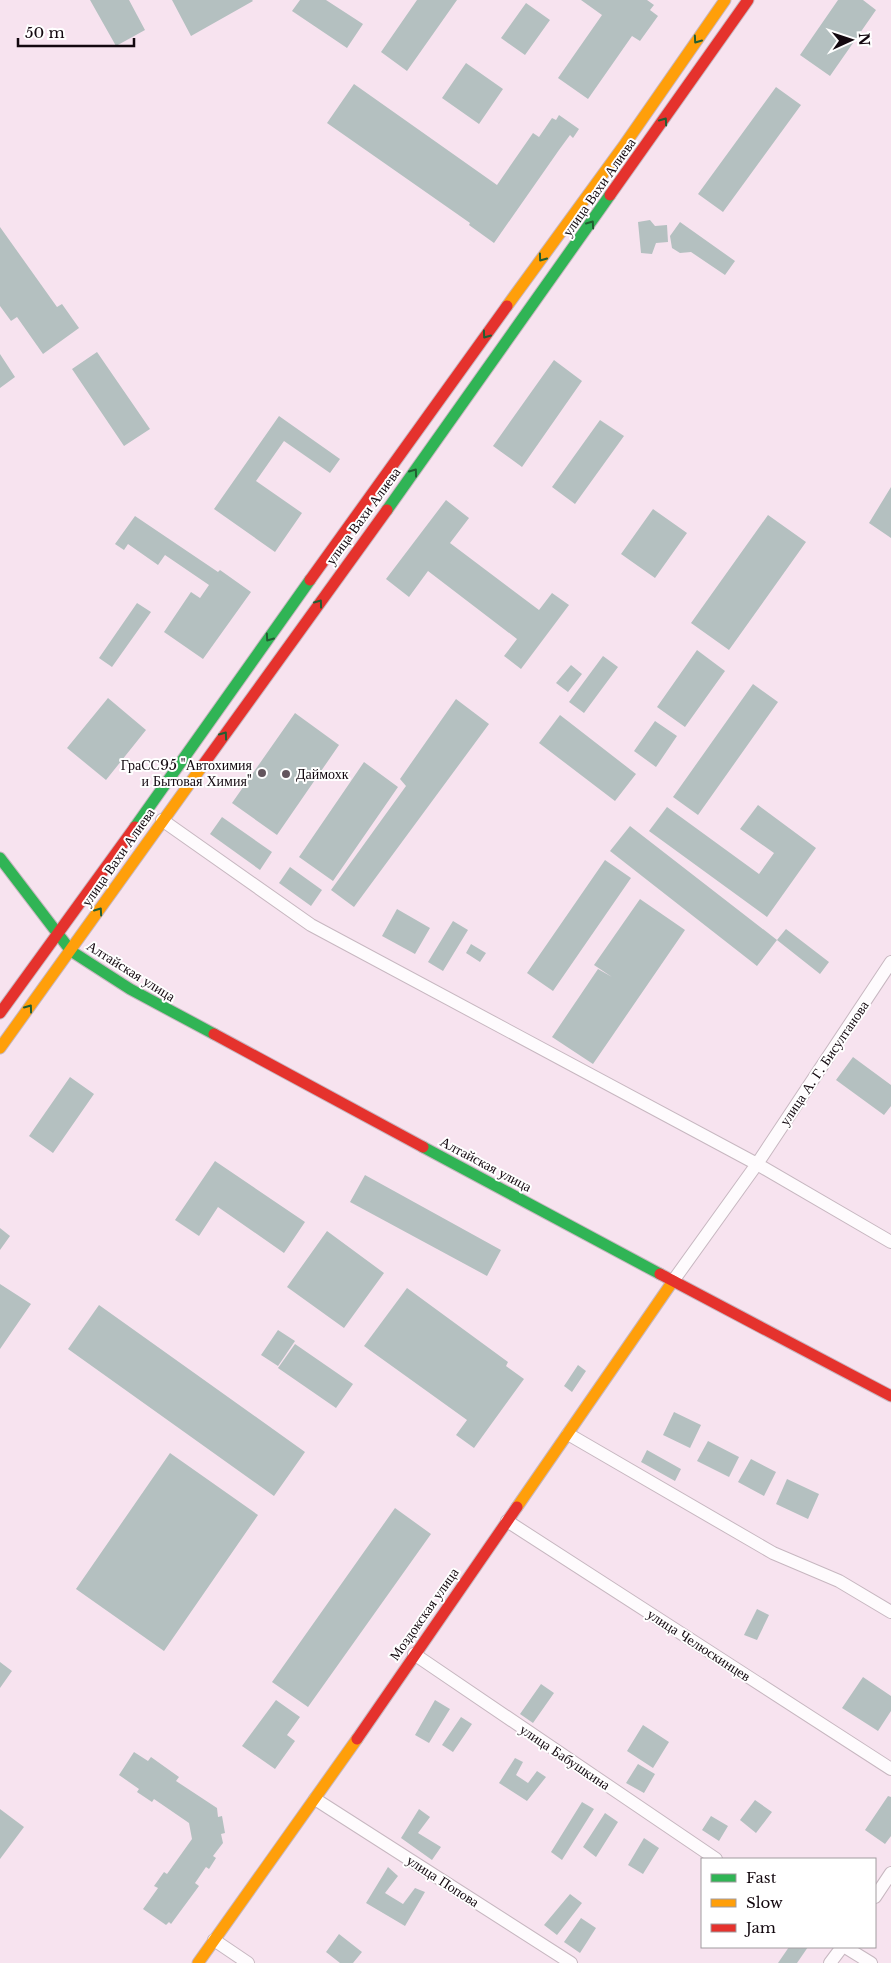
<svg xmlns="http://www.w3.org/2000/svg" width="891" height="1963" viewBox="0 0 891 1963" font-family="'Libre Baskerville',serif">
<rect width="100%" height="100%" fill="#f7e3ef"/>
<path fill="#b4c0c0" d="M90,0H129L145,30L116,46Z
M172,0H252L253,1L191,36Z
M300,0H326L363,24L347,48L292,11Z
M417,0H457L407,71L381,52Z
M581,0H647L654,5L650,10L658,16L640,41L632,36L588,99L558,78L602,15Z
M838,0H863L876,10L830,76L800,55Z
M526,3L550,20L525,55L501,38Z
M466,63L503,89L479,124L442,98Z
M354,84L497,185L533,133L539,137L552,118L556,120L559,115L579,129L573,138L570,135L559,150L494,243L469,225L470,223L327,123Z
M776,87L801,105L723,212L698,194Z
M650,220L655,226L667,225L668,242L656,243L652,254L641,253L638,222Z
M680,222L735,261L725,275L691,252L680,253L672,248L670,236Z
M0,227L57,307L62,304L79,328L43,354L17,317L11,321L0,306Z
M97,352L150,429L124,446L72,369Z
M0,354L15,377L0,388Z
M554,360L582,381L522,467L493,446Z
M279,416L340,459L330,473L284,441L256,481L302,513L275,552L214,509Z
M600,420L624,436L575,504L552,487Z
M891,487V538L869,523Z
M446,500L469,518L450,543L539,610L552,593L569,605L521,669L504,656L517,639L428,571L409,597L386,579Z
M653,509L687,533L655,578L621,554Z
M768,515L806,542L729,650L691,623Z
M135,516L218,572L220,570L251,592L203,659L164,632L191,592L200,598L209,585L165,555L158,565L128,544L124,550L115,544Z
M137,603L151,612L112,667L99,658Z
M697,650L725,671L685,727L657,707Z
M603,656L618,667L584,713L569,702Z
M571,665L582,674L568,692L556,683Z
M753,684L778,702L698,815L673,797Z
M108,698L146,730L106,780L67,748Z
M456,699L489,724L354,907L331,890L406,786L400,779Z
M295,713L339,745L277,835L232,803Z
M560,715L636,774L615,801L539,743Z
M655,721L677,736L656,767L634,751Z
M364,762L398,787L333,881L299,857Z
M758,805L816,848L767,917L649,831L667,807L759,874L774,853L740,829Z
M222,817L272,852L260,870L210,834Z
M630,826L777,940L757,966L610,851Z
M605,860L631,878L553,991L527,973Z
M290,867L322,890L311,906L279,883Z
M640,899L685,930L593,1064L552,1037L598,969L612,977L594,965Z
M397,909L430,928L415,954L382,936Z
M453,921L468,930L443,971L428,962Z
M786,929L829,962L820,974L777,940Z
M471,944L486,953L480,962L466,953Z
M853,1057L891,1085V1106L884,1115L836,1080Z
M70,1077L94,1094L53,1153L29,1136Z
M215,1161L305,1222L284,1253L218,1207L199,1236L175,1220Z
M365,1175L501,1250L487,1276L350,1202Z
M0,1228L10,1236L0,1250Z
M327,1231L384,1273L344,1328L287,1287Z
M0,1284L31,1304L0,1349Z
M407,1288L508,1362L506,1366L524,1379L474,1448L456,1435L467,1420L364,1346Z
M99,1305L305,1452L274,1496L68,1349Z
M278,1330L295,1341L278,1366L261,1355Z
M295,1344L353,1384L336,1408L278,1368Z
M578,1365L586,1371L572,1392L564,1386Z
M674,1412L701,1425L690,1448L663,1435Z
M708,1441L739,1457L729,1477L697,1461Z
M647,1450L681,1469L675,1481L641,1462Z
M170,1453L258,1515L164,1651L76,1589Z
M751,1459L776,1472L764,1496L738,1482Z
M787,1479L819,1494L808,1519L776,1504Z
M395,1508L431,1534L308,1707L272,1682Z
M757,1609L769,1615L757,1640L744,1635Z
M0,1662L12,1671L0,1688Z
M863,1677L891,1696V1711L878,1731L842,1708Z
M541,1684L554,1693L533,1723L520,1714Z
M276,1700L300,1717L287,1735L295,1741L275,1769L242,1746Z
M435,1700L450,1709L429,1743L415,1735Z
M461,1717L472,1724L453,1752L442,1745Z
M643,1725L669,1742L653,1768L627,1751Z
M134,1752L148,1761L151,1757L179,1777L176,1781L217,1808L218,1817L222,1816L225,1833L221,1834L223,1843L213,1856L216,1858L209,1869L206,1867L195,1883L199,1886L171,1924L169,1922L166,1925L143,1909L158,1888L154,1886L164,1872L167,1874L192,1839L189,1823L154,1799L152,1802L137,1792L139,1789L119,1775Z
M515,1758L523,1762L516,1775L528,1783L537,1771L546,1777L527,1801L499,1783Z
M638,1764L655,1774L644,1793L626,1783Z
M888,1796L891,1797V1836L885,1844L865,1830Z
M755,1800L772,1812L756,1833L740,1820Z
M582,1802L594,1809L562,1860L551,1852Z
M0,1809L24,1827L0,1859Z
M419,1809L430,1817L418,1833L441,1847L432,1860L401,1838Z
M605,1813L618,1822L596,1857L583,1847Z
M711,1816L728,1826L719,1841L702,1830Z
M644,1838L659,1848L643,1874L628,1865Z
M388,1867L398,1876L385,1893L403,1904L415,1888L425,1892L405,1926L366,1903Z
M570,1894L582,1903L557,1935L544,1925Z
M581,1918L596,1928L580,1953L564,1942Z
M339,1934L362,1952L353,1963H340L326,1952Z
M789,1947H808L797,1963H778Z"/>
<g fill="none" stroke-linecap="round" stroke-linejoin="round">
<g stroke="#c7b7c0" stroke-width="14">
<path id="street" d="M162,820L311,925L757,1164L891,1242
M673,1281L757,1164L891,962
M568,1434L773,1553L839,1581L891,1612
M507,1521L891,1769
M414,1654L716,1859
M315,1799L571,1963
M875,1897L891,1873
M214,1940L248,1963
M845,1947L871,1963
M830,1963L842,1947"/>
</g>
<g stroke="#c7b7c0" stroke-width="13">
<path id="fast" d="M387,510L610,195
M135,827L310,580
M0,858L71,951L130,989L214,1034
M423,1147L660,1274"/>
</g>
<g stroke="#c7b7c0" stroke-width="13">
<path id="slow" d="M507,306L625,144L725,0
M0,1048L203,765
M517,1507L673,1281
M198,1963L357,1739"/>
</g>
<g stroke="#c7b7c0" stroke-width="13">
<path id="jam" d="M610,195L748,0
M310,580L507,306
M203,765L387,510
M0,1013L135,827
M214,1034L423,1147
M660,1274L891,1396
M357,1739L517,1507"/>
</g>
<use href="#street" stroke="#fefbfd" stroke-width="12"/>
<use href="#fast" stroke="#30b455" stroke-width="11"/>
<use href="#slow" stroke="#ff9f0a" stroke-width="11"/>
<use href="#jam" stroke="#e5322d" stroke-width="11"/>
</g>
<defs><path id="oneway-chevron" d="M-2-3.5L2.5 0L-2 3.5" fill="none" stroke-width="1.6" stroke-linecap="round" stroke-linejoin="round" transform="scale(1.25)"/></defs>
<g stroke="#225e32">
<use href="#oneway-chevron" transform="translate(697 40) rotate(125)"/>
<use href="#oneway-chevron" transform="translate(664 121) rotate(-55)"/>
<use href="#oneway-chevron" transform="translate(591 224) rotate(-55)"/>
<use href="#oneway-chevron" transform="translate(542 258) rotate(126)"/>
<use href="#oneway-chevron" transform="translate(486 335) rotate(126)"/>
<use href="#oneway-chevron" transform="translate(414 472) rotate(-54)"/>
<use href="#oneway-chevron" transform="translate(319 603) rotate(-54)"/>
<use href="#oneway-chevron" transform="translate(269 638) rotate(125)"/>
<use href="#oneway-chevron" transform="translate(224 735) rotate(-54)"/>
<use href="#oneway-chevron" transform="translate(99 911) rotate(-55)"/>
<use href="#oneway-chevron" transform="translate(29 1008) rotate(-54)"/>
</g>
<g fill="#63555d" stroke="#fff" stroke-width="2">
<circle cx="262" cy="773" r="5"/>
<circle cx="286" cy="774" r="5"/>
</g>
<g text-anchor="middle" stroke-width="4" stroke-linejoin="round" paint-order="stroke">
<g font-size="14" fill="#13080f" stroke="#fff">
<text transform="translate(599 187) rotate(-55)" y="5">улица Вахи Алиева</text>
<text transform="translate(363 516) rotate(-54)" y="5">улица Вахи Алиева</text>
<text transform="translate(118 857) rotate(-55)" y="5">улица Вахи Алиева</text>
<text transform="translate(131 971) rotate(32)" y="5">Алтайская улица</text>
<text transform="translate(824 1063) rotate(-56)" y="5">улица А. Г. Бисултанова</text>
<text transform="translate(486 1164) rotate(28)" y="5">Алтайская улица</text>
<text transform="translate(424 1614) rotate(-55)" y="5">Моздокская улица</text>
<text transform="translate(699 1645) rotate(33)" y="5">улица Челюскинцев</text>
<text transform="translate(565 1757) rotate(34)" y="5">улица Бабушкина</text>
<text transform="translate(443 1881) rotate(33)" y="5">улица Попова</text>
</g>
<g font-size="14" fill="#13080f" stroke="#fff" text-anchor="end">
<text x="252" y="770">ГраСС95 "Автохимия<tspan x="252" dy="16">и Бытовая Химия"</tspan></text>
<text x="296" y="779" text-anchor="start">Даймохк</text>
</g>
</g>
<rect x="701" y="1858" width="175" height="90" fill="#ffffff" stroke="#a19c9f"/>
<rect x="711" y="1874" width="25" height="8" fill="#30b455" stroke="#a19c9f"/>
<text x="746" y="1883" font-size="15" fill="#13080f">Fast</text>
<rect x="711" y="1899" width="25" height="8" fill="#ff9f0a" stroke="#a19c9f"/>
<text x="746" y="1908" font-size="15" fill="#13080f">Slow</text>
<rect x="711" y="1924" width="25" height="8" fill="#e5322d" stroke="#a19c9f"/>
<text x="746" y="1933" font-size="15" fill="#13080f">Jam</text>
<g transform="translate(851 40) rotate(87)" stroke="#ffffff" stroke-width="4" paint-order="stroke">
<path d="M0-4L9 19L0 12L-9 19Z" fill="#13080f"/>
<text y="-8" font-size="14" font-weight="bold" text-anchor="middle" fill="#13080f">N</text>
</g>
<path d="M18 38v8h116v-8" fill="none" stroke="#13080f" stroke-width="2.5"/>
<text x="25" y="38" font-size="15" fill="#13080f" stroke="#ffffff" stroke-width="4" paint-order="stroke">50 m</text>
</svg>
